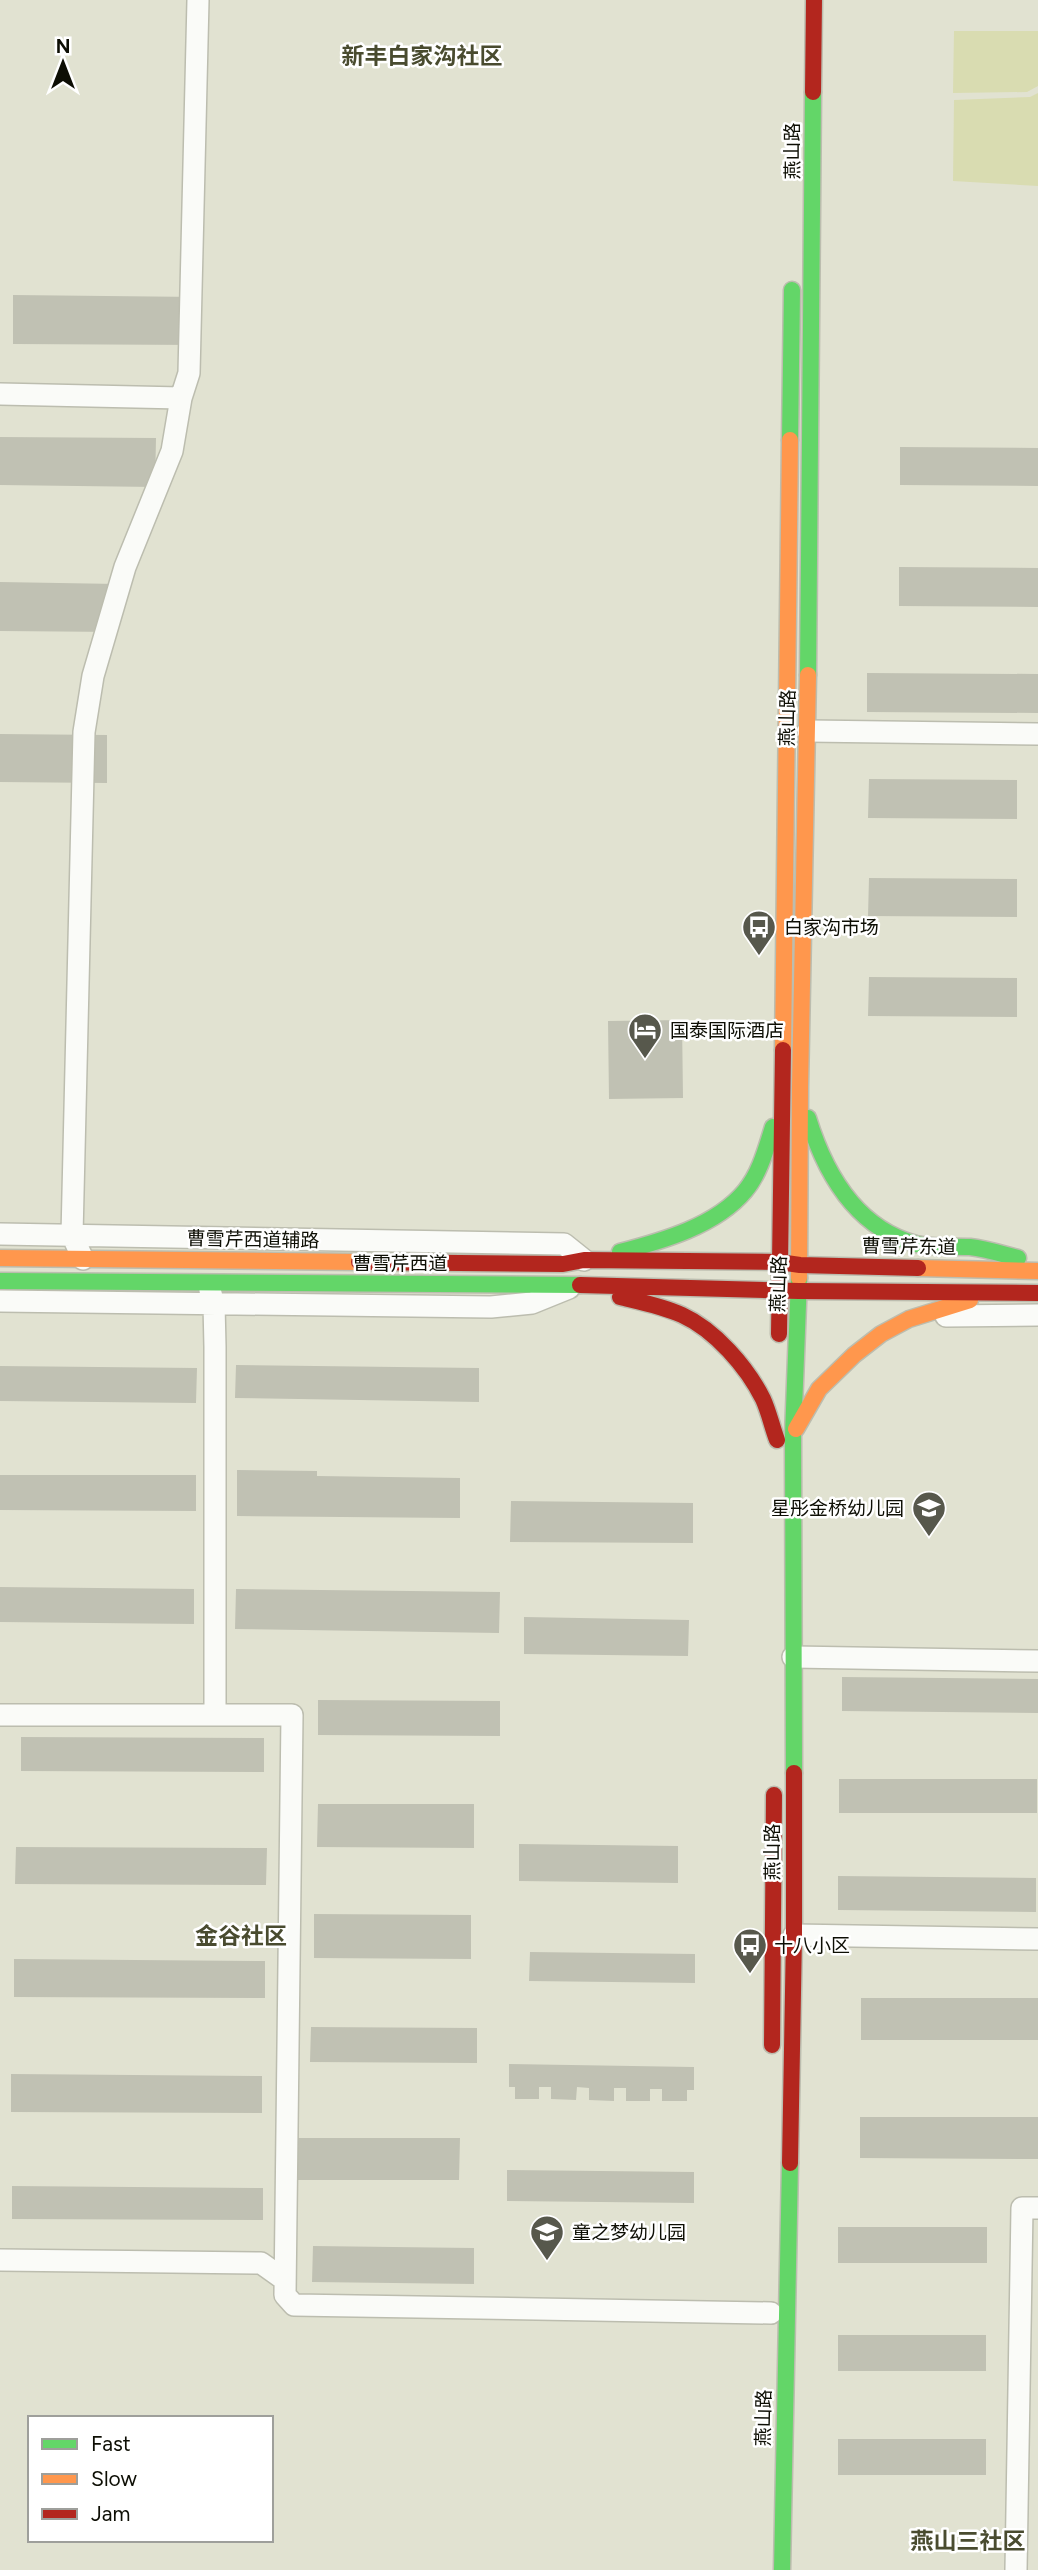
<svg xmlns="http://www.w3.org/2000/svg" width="1038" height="2570" viewBox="0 0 1038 2570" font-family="Figtree,'Noto Sans SC',sans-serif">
<rect width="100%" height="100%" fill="#e1e2d1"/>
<path fill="#d9dcb1" d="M954,31H1038V86L1027,92L953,93Z
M1038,93V186L953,181L954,100L1030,97Z"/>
<path fill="#c0c1b3" d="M13,295L199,297V345L13,344Z
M0,437L156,438L155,487L0,485Z
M900,447L1038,448V486L900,485Z
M899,567L1038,568V607L899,606Z
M0,582L118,584V632L0,631Z
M867,673L1038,674V713L867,712Z
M0,734L107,735V783L0,782Z
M869,779L1017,780V819L868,818Z
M869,878L1017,879V917L868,916Z
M869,977L1017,978V1017L868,1016Z
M682,1020L683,1098L609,1099L608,1021Z
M236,1365L479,1368V1402L235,1398Z
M0,1366L197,1368L196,1403L0,1401Z
M237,1470L317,1471V1476L460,1478V1518L237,1516Z
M0,1475H196V1511L0,1510Z
M511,1501L693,1503V1543L510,1542Z
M0,1587L194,1589V1624L0,1622Z
M236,1589L500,1592L499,1633L235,1629Z
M524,1617L689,1620L688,1656L524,1654Z
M842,1677L1038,1679V1713L842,1711Z
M318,1700L500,1701V1736L318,1735Z
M21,1737L264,1738V1772L21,1771Z
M839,1779H1037V1813H839Z
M318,1804H474V1848L317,1847Z
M519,1844L678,1846V1883L519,1881Z
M16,1847L267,1848L266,1885L15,1884Z
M838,1876L1036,1878V1912L838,1910Z
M314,1914L471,1915V1959L314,1958Z
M530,1952L695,1954V1983L529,1981Z
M14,1959L265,1961V1998L14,1997Z
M861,1998H1038V2040H861Z
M311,2027L477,2028V2063L310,2062Z
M509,2064L694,2067V2090H687V2101H662V2089H650V2101H626V2088H614V2101L589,2100V2088L577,2087L576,2100L551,2099V2087H539V2099H515V2087H509Z
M11,2074L262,2076V2113L11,2112Z
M860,2117H1038V2159L860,2158Z
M295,2138H460L459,2180H295Z
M507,2170L694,2172V2203L507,2201Z
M12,2186L263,2188V2220L12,2219Z
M838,2227H987V2263H838Z
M313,2246L474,2248V2284L312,2282Z
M838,2335H986V2371H838Z
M838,2439H986V2475H838Z"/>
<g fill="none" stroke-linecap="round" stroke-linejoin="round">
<g stroke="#bcbdaf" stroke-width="24">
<path id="street" d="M0,394L181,398
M808,731L1038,734
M0,1234L564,1244L584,1260
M83,1259L72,1235L84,732L93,676L125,567L172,451L181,398L189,373L198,0
M210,1290L214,1304L215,1347V1715
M0,1301L491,1307L532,1303L569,1288
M946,1316L1038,1315
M793,1657L1038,1661
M0,1715H292L285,2295L294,2305L771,2313
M794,1935L1038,1939
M0,2260L261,2263L285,2280
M1016,2570L1022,2208H1038"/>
</g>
<g stroke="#bcbdaf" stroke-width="19">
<path id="fast" d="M790,440L792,290
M808,675L813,92
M808,1118C825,1173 856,1228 916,1244C934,1248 952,1246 970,1247C987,1249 1002,1254 1018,1258
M620,1252C662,1241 716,1226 745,1191C760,1173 766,1149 773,1127
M0,1281L580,1285
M794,1773L793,1435L799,1278
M782,2570L790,2163"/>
</g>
<g stroke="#bcbdaf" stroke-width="19">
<path id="slow" d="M783,1050L790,440
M0,1258L359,1262
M918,1268L1038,1271
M799,1278L800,1087L808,675
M796,1429L819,1389L854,1355L881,1334L909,1319L970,1300"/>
</g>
<g stroke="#bcbdaf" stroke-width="19">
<path id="jam" d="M813,92L814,0
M359,1262L563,1264L584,1260L779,1262L800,1265L918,1268
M580,1285L799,1291L1038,1293
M620,1297C641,1302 662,1306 682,1315C715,1330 747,1367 763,1399C769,1412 772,1427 777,1440
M779,1334L783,1050
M772,2045L774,1795
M790,2163L794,1935V1773"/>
</g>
<use href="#street" stroke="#fafbf8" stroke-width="21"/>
<use href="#fast" stroke="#63d668" stroke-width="16"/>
<use href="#slow" stroke="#ff974d" stroke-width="16"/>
<use href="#jam" stroke="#b3261e" stroke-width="16"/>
</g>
<defs>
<g id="bus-pin" transform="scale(1.75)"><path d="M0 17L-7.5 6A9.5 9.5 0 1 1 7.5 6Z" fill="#57584c" stroke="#fff"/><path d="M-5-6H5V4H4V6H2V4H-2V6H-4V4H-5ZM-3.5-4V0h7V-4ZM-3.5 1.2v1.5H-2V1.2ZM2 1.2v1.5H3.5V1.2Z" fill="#fff"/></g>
<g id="hotel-pin" transform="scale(1.75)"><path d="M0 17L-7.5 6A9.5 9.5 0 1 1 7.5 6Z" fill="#57584c" stroke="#fff"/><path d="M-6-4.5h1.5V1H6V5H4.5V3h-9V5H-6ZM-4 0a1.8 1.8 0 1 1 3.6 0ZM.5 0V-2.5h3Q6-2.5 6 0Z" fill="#fff"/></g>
<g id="school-pin" transform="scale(1.75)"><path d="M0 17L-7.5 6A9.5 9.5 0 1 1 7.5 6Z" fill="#57584c" stroke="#fff"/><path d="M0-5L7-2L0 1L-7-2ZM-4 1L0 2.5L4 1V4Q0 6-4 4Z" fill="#fff"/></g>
</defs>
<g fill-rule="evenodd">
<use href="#bus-pin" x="759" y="927"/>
<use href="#hotel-pin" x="645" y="1030"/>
<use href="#school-pin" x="929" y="1508"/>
<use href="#bus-pin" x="750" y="1945"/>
<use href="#school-pin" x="547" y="2232"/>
</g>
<g text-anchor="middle" stroke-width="5" stroke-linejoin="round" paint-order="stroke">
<g font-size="19" fill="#0d0e04" stroke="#fff">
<text transform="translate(792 151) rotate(-90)" y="7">燕山路</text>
<text transform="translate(787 718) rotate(-89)" y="7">燕山路</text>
<text transform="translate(253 1239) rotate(1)" y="7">曹雪芹西道辅路</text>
<text transform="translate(909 1246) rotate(1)" y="7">曹雪芹东道</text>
<text x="400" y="1270">曹雪芹西道</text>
<text transform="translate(778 1284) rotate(-88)" y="7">燕山路</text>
<text transform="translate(772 1852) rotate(-90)" y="7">燕山路</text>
<text transform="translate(763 2418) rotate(-89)" y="7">燕山路</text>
</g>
<g font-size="19" fill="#0d0e04" stroke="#fff" text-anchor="start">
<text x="784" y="934">白家沟市场</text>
<text x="670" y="1037">国泰国际酒店</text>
<text x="904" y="1515" text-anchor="end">星彤金桥幼儿园</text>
<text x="774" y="1952">十八小区</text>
<text x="572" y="2239">童之梦幼儿园</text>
</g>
<g font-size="23" font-weight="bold" fill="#494b2f" stroke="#fff">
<text x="422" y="64">新丰白家沟社区</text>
<text x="241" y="1944">金谷社区</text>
<text x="968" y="2549">燕山三社区</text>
</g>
</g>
<rect x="28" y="2416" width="245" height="126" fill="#ffffff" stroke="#9e9f9b" stroke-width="2"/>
<rect x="42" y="2439" width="35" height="10" fill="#63d668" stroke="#9e9f9b" stroke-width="2"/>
<text x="91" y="2451" font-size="21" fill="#0d0e04">Fast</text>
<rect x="42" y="2474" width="35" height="10" fill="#ff974d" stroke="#9e9f9b" stroke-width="2"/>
<text x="91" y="2486" font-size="21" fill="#0d0e04">Slow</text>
<rect x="42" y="2509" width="35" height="10" fill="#b3261e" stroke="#9e9f9b" stroke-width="2"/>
<text x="91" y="2521" font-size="21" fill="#0d0e04">Jam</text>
<g transform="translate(63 63)" stroke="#ffffff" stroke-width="5" paint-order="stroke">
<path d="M0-5L12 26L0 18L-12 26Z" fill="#0d0e04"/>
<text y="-10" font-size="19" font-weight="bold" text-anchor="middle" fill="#0d0e04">N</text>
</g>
</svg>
